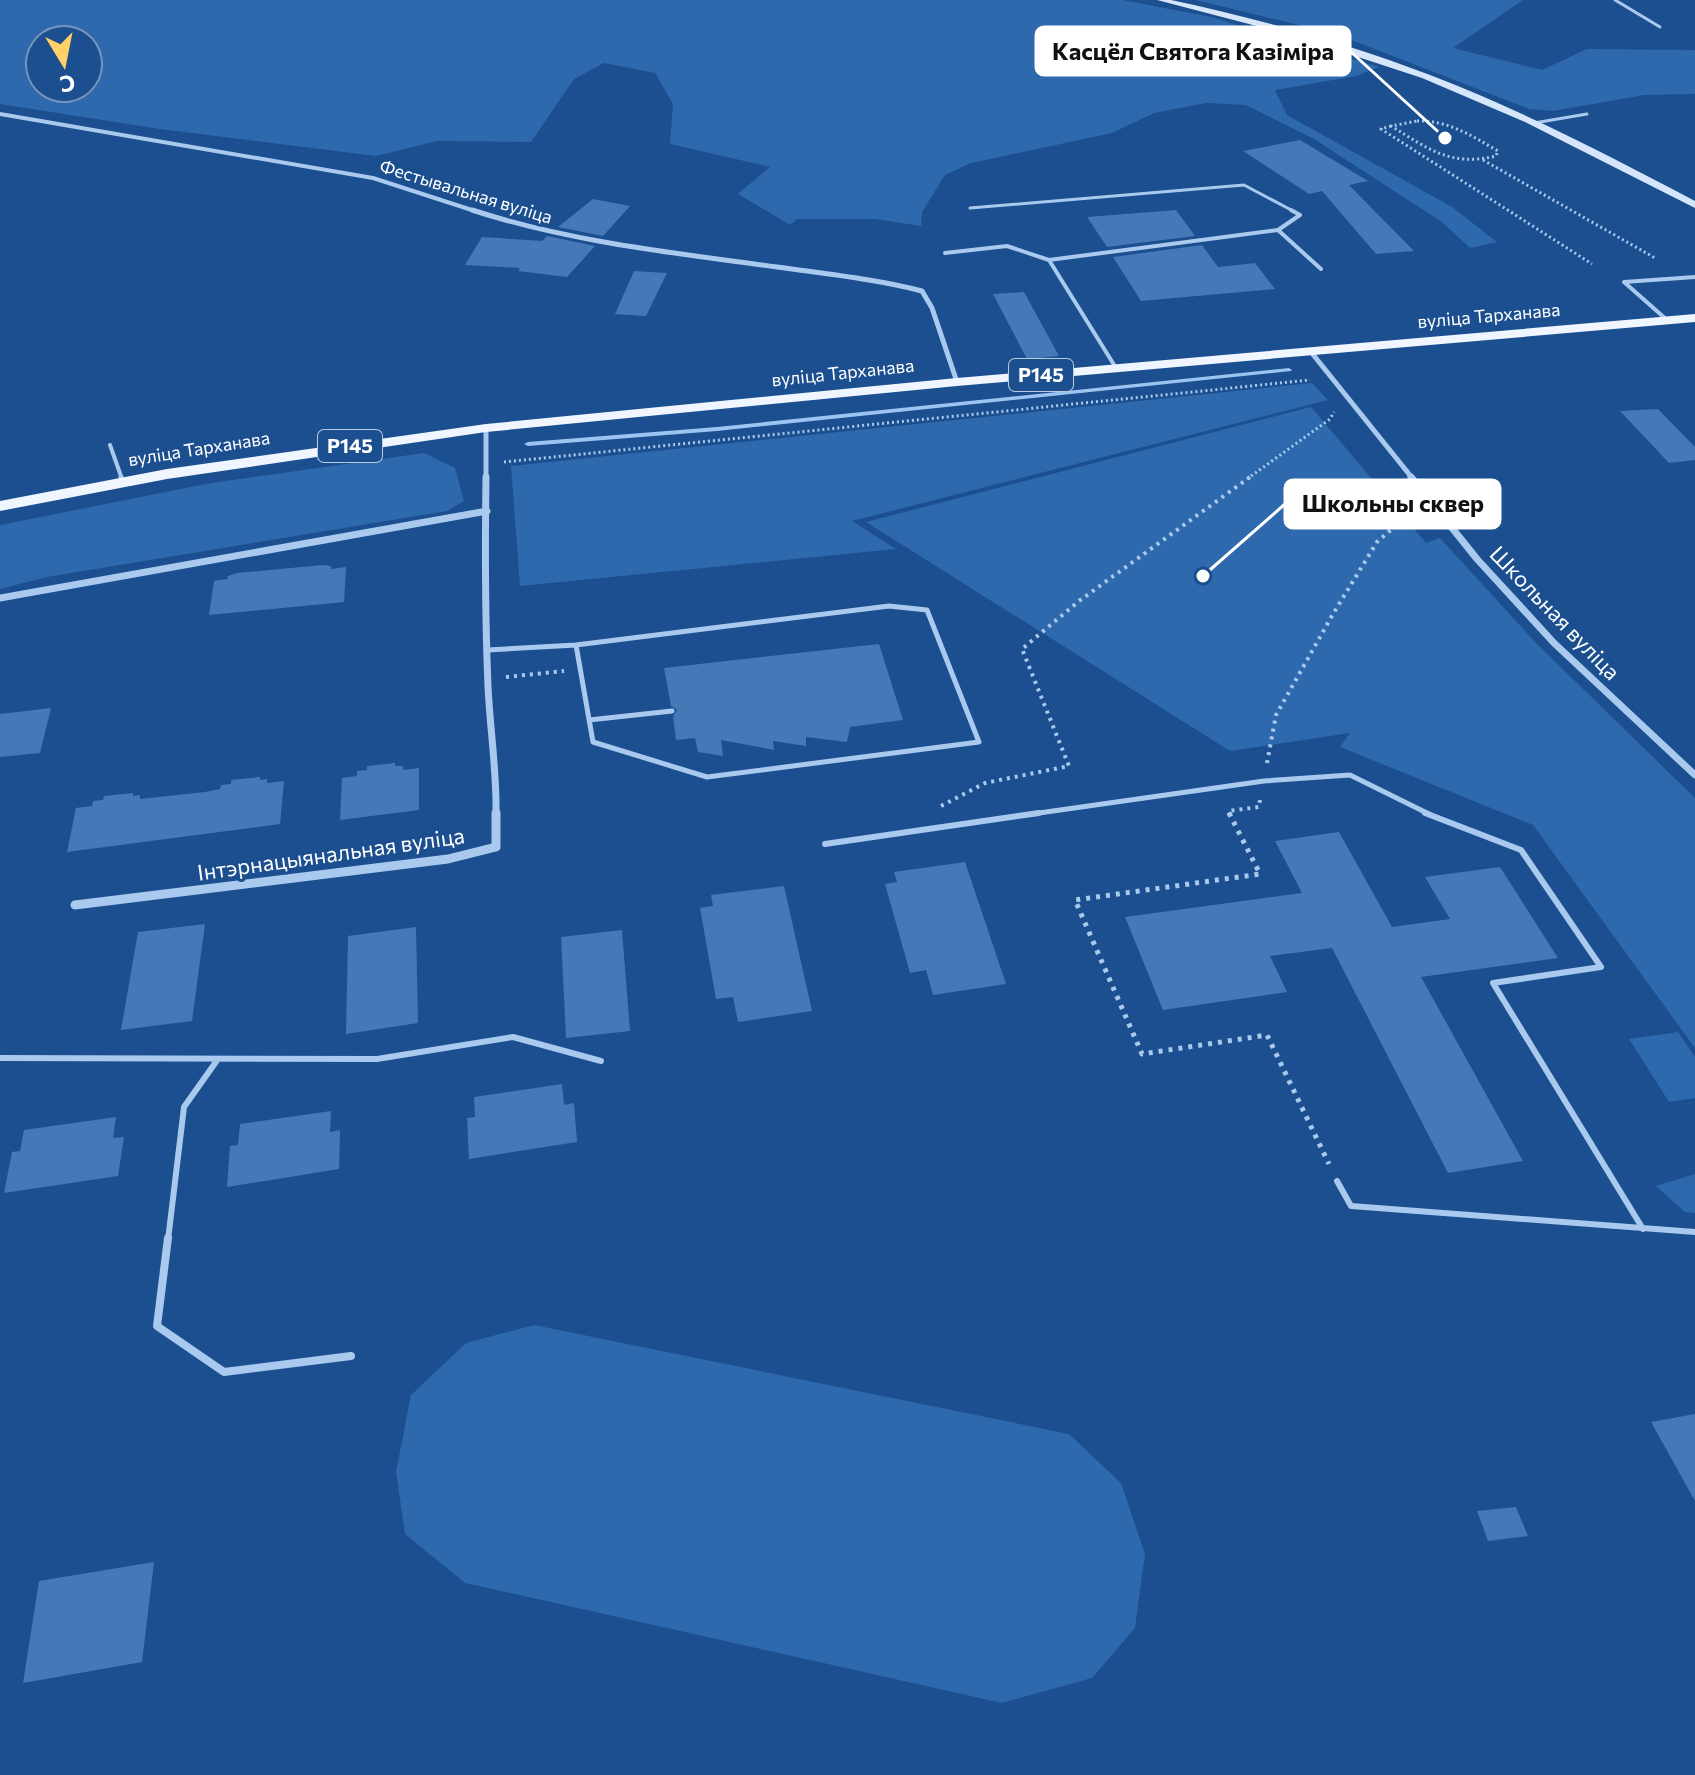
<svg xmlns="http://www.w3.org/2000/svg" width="1695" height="1775" viewBox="0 0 1695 1775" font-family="Commissioner,sans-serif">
<rect width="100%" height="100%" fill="#1b4f8f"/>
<path fill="#2e69ad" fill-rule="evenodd" d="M0,0H1123L1211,17L1379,67L1356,76L1275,90L1287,115L1452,207L1497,242L1470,248L1442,222L1314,139L1246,105L1206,103L1154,113L1112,133L971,163L945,175L922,212L921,226L875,219H797L790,225L738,194L770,167L670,144L673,104L655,73L604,63L574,79L531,142L437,141L376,156L160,129L0,104ZM40,40H88V88H40Z
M1195,0H1523L1453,48L1542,70L1587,49L1695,50V94L1644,95L1553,111L1529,109L1336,34Z
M1312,383L1328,400L852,521L896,549L520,586L511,466Z
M1311,407L1426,543L1440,538L1536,643L1695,798V1048L1533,825L1340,747L1350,733L1230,751L866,522Z
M424,453L455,468L464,501L447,511L47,577L0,589V525L211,483Z
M1678,1032L1695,1057V1098L1669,1102L1629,1039Z
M1695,1174V1213L1685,1212L1656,1186Z
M534,1325L1069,1434L1121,1483L1145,1554L1135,1628L1092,1678L1002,1703L465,1583L405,1534L396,1472L411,1395L466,1343Z"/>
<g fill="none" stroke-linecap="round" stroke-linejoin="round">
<path fill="#9cc4f0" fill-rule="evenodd" d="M1289,368L1292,370L1291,371L717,431L528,446L524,444L528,442L717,427Z"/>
</g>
<path fill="#4478b7" d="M1300,140L1368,181L1349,185L1414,251L1376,254L1322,191L1309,194L1243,151Z
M593,199L630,206L603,236L558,227Z
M1176,210L1195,236L1107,247L1087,217Z
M547,236L595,246L567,277L518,271L520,268L465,265L482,237L542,241Z
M1202,245L1218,267L1255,263L1275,289L1141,301L1113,257Z
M634,271L667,273L646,316L615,314Z
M1024,292L1059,356L1027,359L993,294Z
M1658,409L1695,447V460L1669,463L1620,411Z
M323,565L331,566V569L346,567L344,602L209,615L214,581L227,579L228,576L237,573Z
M879,644L903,720L850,727L847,742L806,737V746L773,741L774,750L721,740L723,756L698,752L695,738L676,740L673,716L677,710L671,706L664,668Z
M51,708L40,753L0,757V714Z
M395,763V766H403V770L419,768V810L340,820L342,778L357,776V771L367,770V766Z
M260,777V780L267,779V783L284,781L280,824L67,852L76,808L92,806L93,801L103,800L104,796L133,793V796L140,795V799L205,792L220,789L221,785L231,784V780Z
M1339,832L1392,927L1450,919L1425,877L1500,867L1558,958L1421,977L1523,1161L1448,1173L1332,948L1270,956L1287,992L1163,1010L1125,917L1302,893L1275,841Z
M965,862L1006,984L933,995L926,970L910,973L885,884L897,882L894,872Z
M784,886L812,1011L738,1022L733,997L716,999L700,908L713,906L711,895Z
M205,924L192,1021L121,1030L138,932Z
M416,927L418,1023L346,1034L348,936Z
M622,930L630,1031L566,1038L561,937Z
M562,1084L564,1105L574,1103L577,1142L469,1159L467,1118L475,1117L474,1097Z
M331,1111L330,1132L340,1130L339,1169L227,1187L230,1146L238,1145L240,1124Z
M116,1117L113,1138L124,1137L118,1176L4,1193L12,1152L20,1151L24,1130Z
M1695,1414V1501L1651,1422Z
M1516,1507L1528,1536L1488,1541L1477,1511Z
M154,1562L142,1662L23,1683L39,1581Z"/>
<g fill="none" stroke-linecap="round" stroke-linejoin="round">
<path stroke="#a9c9ee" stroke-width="3" stroke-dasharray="2 3" stroke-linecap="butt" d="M1417,121C1448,120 1472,136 1498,151L1496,156C1450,167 1429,149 1391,126Z
M1391,126L1381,129L1592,264
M1483,160L1655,258
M504,462L1310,380
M1247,479L1330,419L1334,412"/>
<path stroke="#a9c9ee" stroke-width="4" stroke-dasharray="3 5" stroke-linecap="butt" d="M506,677L564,671
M1267,763L1276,715L1333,614L1377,542L1414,510
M941,806L985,783L1069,766L1022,649L1079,601L1250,477
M1230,815L1228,811L1259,807L1260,800"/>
<path stroke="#a9c9ee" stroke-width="5" stroke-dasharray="4 6" stroke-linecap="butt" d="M1229,813L1260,874L1075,900L1142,1054L1267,1035L1329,1164"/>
<path stroke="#a9c9ee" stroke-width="3" d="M1615,0L1660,27
M1534,123L1587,114
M970,208L1244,185L1295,212"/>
<path stroke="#a9c9ee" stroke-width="4" d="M1278,230L1321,269
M945,253L1007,246L1049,260L1116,368
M1049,260L1278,230L1300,215L1291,210
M1667,320L1624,282L1695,277
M110,445L122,479"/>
<path stroke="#a9c9ee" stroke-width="5" d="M121,477L123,482
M889,606L927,610L979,742L707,777L593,742L576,645Z
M488,650L576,645
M589,720L672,711
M1025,815L1264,781L1350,775L1431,815"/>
<path stroke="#a9c9ee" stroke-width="6" d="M1425,813L1521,850L1601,967L1493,983L1643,1229
M825,844L1039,813
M0,1058L377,1059L513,1037L601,1061
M1337,1181L1351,1206L1695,1232
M168,1240L184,1107L218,1059"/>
<path stroke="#a9c9ee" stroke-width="8" d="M168,1238L157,1326L224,1372L351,1356"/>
<path stroke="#a9c9ee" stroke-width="4" d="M0,114L373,178L478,212"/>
<path stroke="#a9c9ee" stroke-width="5" d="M472,210C570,242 675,253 777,267C826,274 875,279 922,291L932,308L957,382
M1311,352L1413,479
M486,479V428"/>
<path stroke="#a9c9ee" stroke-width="7" d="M486,477C485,547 485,616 488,686C490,730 497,772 496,815
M1411,477L1477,559L1554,643L1695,775
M0,598L487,511"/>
<path stroke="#a9c9ee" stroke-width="9" d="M75,905L448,859L496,847V813"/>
<path fill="#d6e6fa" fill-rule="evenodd" d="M1157,0H1171C1259,19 1346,43 1430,75C1521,110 1608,155 1695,201V208L1525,122L1422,78L1291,35Z"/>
<path fill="#f0f6ff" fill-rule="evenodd" d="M1695,314V322L957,386L486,432L167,479L0,511V501L167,469L486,424L957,378Z"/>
</g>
<g text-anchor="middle" stroke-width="6" stroke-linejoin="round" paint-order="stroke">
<g font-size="18" fill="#fff" stroke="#1b4f8f">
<text transform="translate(466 192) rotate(17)" y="6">Фестывальная вуліца</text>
<text transform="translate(1489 316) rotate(-5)" y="6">вуліца Тарханава</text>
<text transform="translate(843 373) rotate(-6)" y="6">вуліца Тарханава</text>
<text transform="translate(199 449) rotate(-9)" y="6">вуліца Тарханава</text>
</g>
<g fill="#1b4f8f" stroke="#bbcadd" stroke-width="2">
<rect x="1009" y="359" width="64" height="32" rx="6"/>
<rect x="318" y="430" width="64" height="32" rx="6"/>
</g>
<g font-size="20" font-weight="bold" fill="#fff">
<text x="1041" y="382">Р145</text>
<text x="350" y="453">Р145</text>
</g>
<g font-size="22" fill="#fff" stroke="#1b4f8f">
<text transform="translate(1555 613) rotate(46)" y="8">Школьная вуліца</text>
<text transform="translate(331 854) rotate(-8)" y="8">Інтэрнацыянальная вуліца</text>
</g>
</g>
<path fill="none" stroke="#fff" stroke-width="3" d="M1445 138L1350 51M1203 576L1285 504"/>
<g fill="#fff" stroke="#1b4f8f" stroke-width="3">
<circle cx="1445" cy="138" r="8"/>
<circle cx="1203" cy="576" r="8"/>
</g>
<g fill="#fff" stroke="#fff" stroke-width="3">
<rect x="1036" y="27" width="314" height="48" rx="8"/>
<rect x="1285" y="480" width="215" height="48" rx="8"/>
</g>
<g font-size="24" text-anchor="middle" font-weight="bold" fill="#111">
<text x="1193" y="60">Касцёл Святога Казіміра</text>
<text x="1393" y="512">Школьны сквер</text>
</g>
<g transform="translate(64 64) rotate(170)"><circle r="38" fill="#1b4f8f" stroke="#7695bc" stroke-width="2"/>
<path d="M0-6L14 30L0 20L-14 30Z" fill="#ffd166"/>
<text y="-12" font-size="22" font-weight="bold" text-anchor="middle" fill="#ffffff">С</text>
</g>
</svg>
